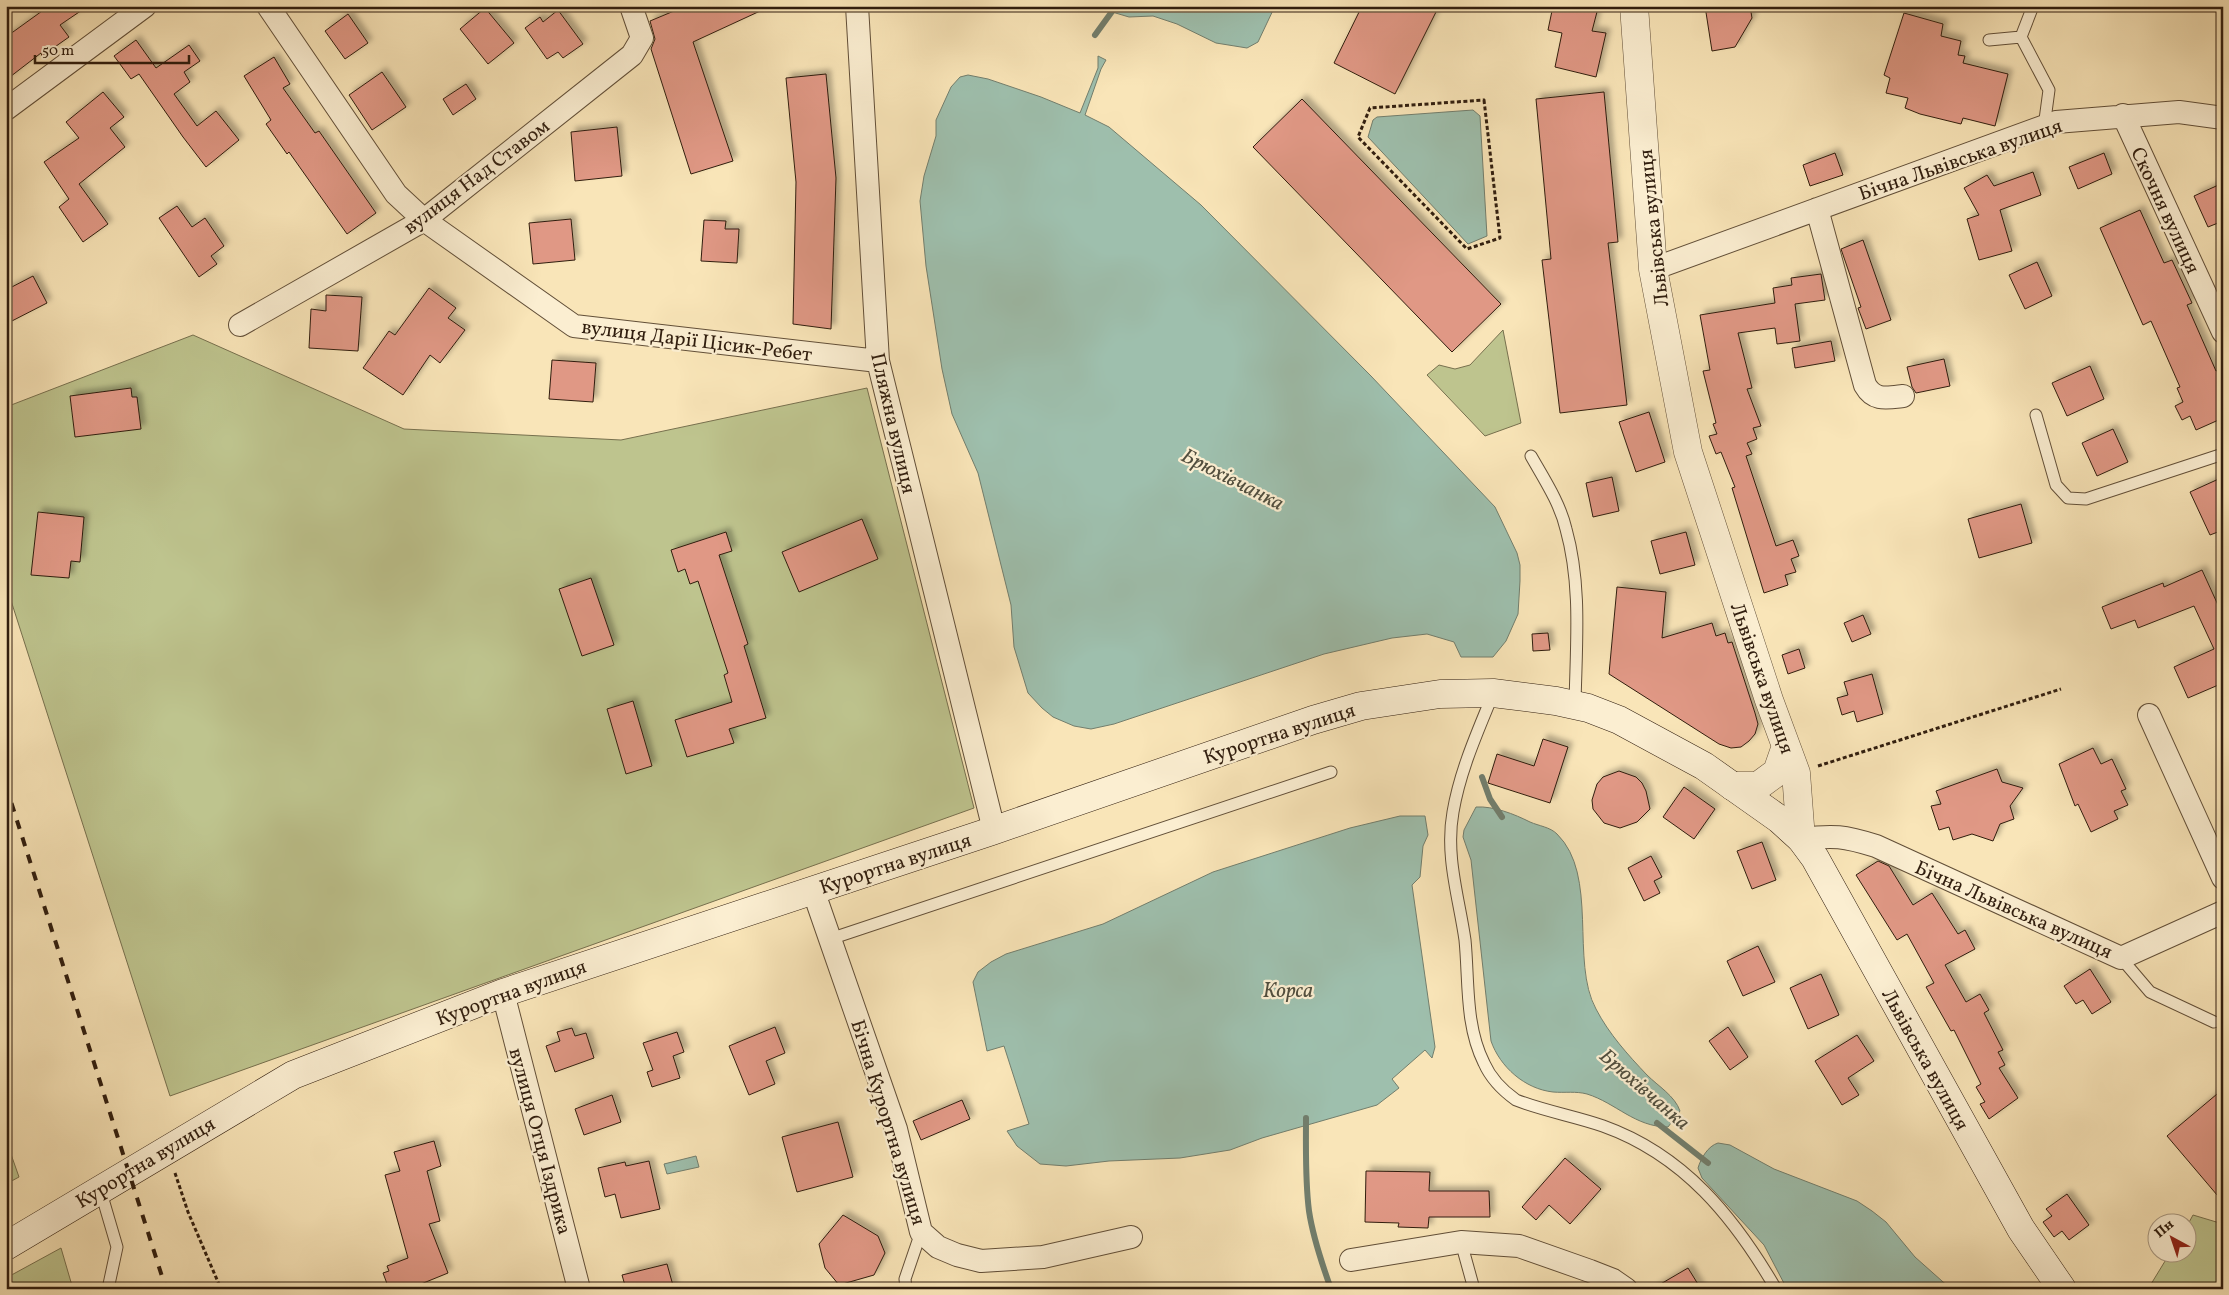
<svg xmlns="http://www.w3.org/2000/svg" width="2229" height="1295" viewBox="0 0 2229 1295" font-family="Vollkorn,serif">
<defs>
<filter id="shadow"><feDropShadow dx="4.5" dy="-4.5" stdDeviation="2.5" flood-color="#0004"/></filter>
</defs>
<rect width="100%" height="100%" fill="#f9e5b8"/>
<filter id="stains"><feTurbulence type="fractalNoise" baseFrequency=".004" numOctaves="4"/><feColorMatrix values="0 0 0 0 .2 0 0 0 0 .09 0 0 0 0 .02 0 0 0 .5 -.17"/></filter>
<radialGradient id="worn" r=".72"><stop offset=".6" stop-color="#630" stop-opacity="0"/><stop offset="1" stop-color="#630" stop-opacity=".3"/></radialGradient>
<path fill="#bec48e" stroke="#77704e" d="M1503,330L1521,423L1485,436L1427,375L1439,365L1455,369L1470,365Z
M193,335L404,429L621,440L867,388L974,808L170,1096L6,585V407Z
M6,1140L19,1177L6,1184Z
M2193,1215L2223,1224V1289H2148L2170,1253L2186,1252L2187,1226Z
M61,1248L73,1289H6V1278Z"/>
<path fill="#9ebfad" stroke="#727e6d" d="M1099,6H1275L1258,42L1247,48L1216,43L1177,24L1153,16L1129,17L1102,9Z
M1098,56L1106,60L1101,69L1085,115L1109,127L1201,205L1371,376L1495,507L1517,553L1520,565V581L1518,614L1506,641L1493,657H1461L1454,642L1427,634L1392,638L1324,654L1114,724L1091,729L1074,726L1053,717L1042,708L1028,693L1014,647L1011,605L978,473L952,414L942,369L926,266L920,201L924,176L936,136V120L951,87L960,77L968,75L988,79L1041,97L1080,113L1098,68Z
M1473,110L1480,116L1487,236L1468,244L1368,137L1373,120L1377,117Z
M1476,807C1494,806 1514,814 1530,822C1539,826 1550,827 1557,834C1599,875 1570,962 1596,1009C1609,1034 1628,1055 1647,1075C1658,1086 1675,1096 1680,1111L1668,1127C1635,1127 1616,1103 1587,1094C1576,1091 1565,1093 1553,1092C1525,1089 1500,1067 1491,1041L1471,860L1463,837L1464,830Z
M1400,816H1425L1428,835L1423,846L1420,877L1412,885L1435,1047L1432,1058L1425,1050L1392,1079L1399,1088L1377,1105L1262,1138L1230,1150L1180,1158L1109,1161L1066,1166L1040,1164L1017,1146L1007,1131L1029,1124L1004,1046L987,1051L973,982L978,972L991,962L1006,954L1103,924L1213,872L1350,828Z
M1718,1143L1730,1145L1774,1169L1857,1201L1872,1211L1886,1222L1915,1257L1951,1289H1787L1764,1245L1702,1178L1698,1168C1701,1158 1708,1146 1718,1143Z
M696,1156L699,1167L667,1174L664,1164Z"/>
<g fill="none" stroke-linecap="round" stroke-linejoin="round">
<path stroke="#727e6d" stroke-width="6" d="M1095,35L1116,6
M1482,777L1490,799L1502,817
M1306,1118C1306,1149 1305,1180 1309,1211C1313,1238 1322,1264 1331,1289
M1657,1123L1708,1163"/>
</g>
<path fill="#e09885" stroke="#301d0e" filter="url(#shadow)" d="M49,6H88L60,25L69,37L42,56L41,53L6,80V37Z
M686,6H771L693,42L733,161L691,174L651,49L655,39L650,21Z
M1362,6H1439L1395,94L1334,63Z
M1553,6H1589L1598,8L1592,31L1606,33L1596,77L1555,67L1562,33L1548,30Z
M1705,6H1750L1752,18L1735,47L1712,51Z
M485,8L514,43L488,64L460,29Z
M558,10L583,44L563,58L558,52L547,59L525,28L540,17L543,22Z
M1904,13L1943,24L1941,36L1961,41L1958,55L1965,56L1963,63L2008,74L1995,126L1963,118L1961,124L1920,114L1905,108L1908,98L1886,93L1890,78L1884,75Z
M348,14L368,43L345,59L325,31Z
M136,40L156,68L189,45L200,61L184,72L190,82L174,94L197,126L216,111L239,140L206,167L183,137L139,74L131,79L114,56Z
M274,57L290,84L283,88L315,133L319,131L376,213L347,234L289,152L287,154L266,124L271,120L244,76Z
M382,72L406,107L372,130L349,95Z
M826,74L836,178L831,329L793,324L796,182L786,78Z
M466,84L476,99L453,115L443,99Z
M103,92L124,117L110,128L125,147L79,184L108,224L83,242L59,207L69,199L44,162L79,138L66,122Z
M1604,92L1618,242L1608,243L1627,405L1560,413L1542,260L1551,259L1536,99Z
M1302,99L1501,304L1452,352L1253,147Z
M617,127L622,176L575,181L571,132Z
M1835,153L1843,175L1810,186L1803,165Z
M2104,153L2112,174L2078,189L2069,167Z
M2033,172L2041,195L2000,210L2012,251L1979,260L1967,219L1979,215L1964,188L1987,175L1994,186Z
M2223,183V221L2208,227L2194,196Z
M177,206L192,227L205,218L224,246L211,256L217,264L199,277L159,218Z
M2140,210L2164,263L2172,260L2192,303L2187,305L2216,371L2223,368V418L2196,430L2190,416L2182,420L2175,406L2183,402L2177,388L2180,387L2151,321L2143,325L2100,228Z
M571,219L575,260L533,264L529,223Z
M704,220L726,221L725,229H739L737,263L701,261Z
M1863,240L1891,320L1866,329L1858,308L1861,307L1841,249Z
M2037,262L2052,296L2025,309L2009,275Z
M1821,274L1825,300L1795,304L1800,341L1777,344L1775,328L1738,333L1752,388L1747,389L1761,426L1753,428L1757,439L1747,443L1752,454L1746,456L1776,546L1793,540L1799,556L1791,559L1796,572L1785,575L1788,585L1764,593L1732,488L1735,487L1721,452L1716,454L1709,436L1717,434L1713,424L1716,423L1703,371L1710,370L1700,315L1775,303L1773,288L1792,285L1791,278Z
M33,276L47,303L6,324V290Z
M429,288L456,308L448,318L465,330L440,363L430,355L403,395L363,368L389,331L395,335Z
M326,295L362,297L358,351L309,348L311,309L326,311Z
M1831,341L1835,361L1795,368L1792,348Z
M1944,359L1950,386L1916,393L1912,387L1907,367Z
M552,360L596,363L593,402L549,399Z
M2090,366L2104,399L2067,416L2052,383Z
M131,388L132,397H137L141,429L75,437L70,396Z
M1649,412L1665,462L1636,472L1619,422Z
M2113,429L2128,462L2097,476L2082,443Z
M1612,477L1619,511L1593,517L1586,483Z
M2223,477V530L2210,535L2190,492Z
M2021,504L2032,543L1979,558L1968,519Z
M38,512L84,517L80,562L71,561L69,578L31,575Z
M862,519L878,559L799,592L782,552Z
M726,532L732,551L719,555L748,644L744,646L766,718L729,729L734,743L687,757L675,720L732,702L724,675L728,673L698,581L690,584L685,569L678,572L671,550Z
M1686,532L1695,565L1660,574L1651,541Z
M2202,570L2223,616V683L2188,698L2174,667L2214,649L2194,606L2138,628L2135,620L2111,629L2102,607L2163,583L2164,587Z
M591,578L614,645L582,656L559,589Z
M1617,587L1666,592L1662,638L1712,623L1716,636L1725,633L1728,643L1732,642L1755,713L1758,724L1755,734L1749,741L1741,747L1731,748L1719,744L1609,674Z
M1863,615L1871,634L1852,642L1844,623Z
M1548,633L1550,650L1533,651L1532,634Z
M1799,649L1805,668L1788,674L1782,655Z
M1872,674L1883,714L1857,722L1854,711L1842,715L1837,698L1848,695L1844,682Z
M633,701L652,766L626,774L607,709Z
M1543,739L1568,747L1550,803L1488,783L1497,754L1534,766Z
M2093,748L2101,764L2112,759L2126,789L2121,791L2128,805L2114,811L2118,819L2091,832L2078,804L2075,806L2059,764Z
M1997,769L2002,782L2023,788L2010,806L2014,819L2000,824L1993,841L1972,834L1953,840L1949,827L1939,830L1931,806L1941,804L1936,791Z
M1619,771L1636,777L1642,783L1646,791L1650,809L1637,822L1620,828L1604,823L1593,809L1592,800L1597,784L1603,777Z
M1684,787L1715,809L1694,839L1663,817Z
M1762,842L1776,880L1752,889L1737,851Z
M1651,856L1662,877L1654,881L1660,893L1644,901L1628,868Z
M1878,861L1889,866L1913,905L1932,893L1958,934L1965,930L1975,949L1945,965L1966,1002L1980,994L1989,1010L1984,1013L2003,1050L1998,1052L2005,1065L1999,1068L2018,1098L1989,1119L1980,1104L1985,1102L1976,1087L1981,1084L1954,1030L1951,1031L1926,987L1934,983L1907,934L1897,940L1856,875Z
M1758,946L1775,982L1743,996L1727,961Z
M2090,969L2111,1002L2092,1014L2083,1000L2076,1004L2064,986Z
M1821,974L1839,1015L1808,1029L1790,988Z
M775,1027L785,1053L766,1061L775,1084L749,1095L729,1046Z
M1728,1027L1748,1057L1730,1070L1709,1041Z
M572,1028L575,1036L586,1033L594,1058L555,1072L546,1046L560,1041L557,1032Z
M677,1032L684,1052L673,1056L680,1078L652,1087L647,1072L653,1070L643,1043Z
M1857,1035L1874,1061L1848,1078L1859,1095L1842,1105L1815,1061Z
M2223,1089V1202L2167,1136Z
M612,1095L621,1122L584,1135L575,1109Z
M962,1100L970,1119L921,1140L913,1121Z
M838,1122L853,1177L797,1192L782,1137Z
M434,1141L441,1166L427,1171L440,1221L429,1224L448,1273L421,1284L423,1289H389L383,1273L389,1271L387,1266L408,1258L385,1175L400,1171L394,1152Z
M1565,1158L1601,1189L1570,1224L1549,1205L1536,1220L1522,1207Z
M649,1161L660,1209L621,1218L615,1194L605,1197L598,1168L625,1162L626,1166Z
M1366,1171L1430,1172L1429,1191H1489L1490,1217H1429L1428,1228L1398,1227L1399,1223L1365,1222Z
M2067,1194L2089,1225L2069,1240L2062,1231L2054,1237L2043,1222L2052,1216L2046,1209Z
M843,1215L878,1236L885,1253L874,1275L839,1285L825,1268L819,1244Z
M667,1264L674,1289H626L622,1275Z
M1688,1268L1701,1289H1652Z"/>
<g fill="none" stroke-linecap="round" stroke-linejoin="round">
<g stroke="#624f38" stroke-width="13">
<path id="service" d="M2021,37L2033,6
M1989,40L2021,37L2049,90L2044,127
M2036,415L2056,485L2068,498L2086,499L2223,454
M1531,456C1544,479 1560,503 1566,529C1582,586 1576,646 1575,705
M1493,694C1477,733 1460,771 1453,812C1445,856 1459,898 1465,940C1469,981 1465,1025 1484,1063C1491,1079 1502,1090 1516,1100C1544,1111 1574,1116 1603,1126C1684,1155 1734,1217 1776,1289
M830,939L1331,772
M2121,958L2150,992L2214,1022
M100,1189L117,1247L108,1289
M1461,1242L1474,1289
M906,1289L905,1279L921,1232"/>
</g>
<g stroke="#624f38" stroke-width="24">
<path id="minor" d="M268,6L396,194L424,220L574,326L878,361
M857,6L878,361L994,830
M6,109L145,6
M2123,115L2223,332
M1817,209L1865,385C1874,401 1886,398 1903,396
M1653,269L2056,122L2179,112L2223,118
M240,325L424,220L632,55L642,38L631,6
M2149,715L2223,878
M1801,839C1834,835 1844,836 1876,846L2121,958L2223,912
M813,890L896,1129L921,1232L938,1247L957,1255L981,1261L1043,1257L1131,1237
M503,993L579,1289
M1351,1260L1461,1242L1519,1246L1590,1271L1613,1280L1626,1289"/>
</g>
<g stroke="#624f38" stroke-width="29">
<path id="tertiary" d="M1634,6L1653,269L1688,452L1769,700L1796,773L1801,839
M1732,786H1758L1777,772L1786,746"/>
</g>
<g stroke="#301d0e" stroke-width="29">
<path id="secondary" d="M6,1246L293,1075L503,993L992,831L1313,720L1361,706L1440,694L1493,693L1556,701L1588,708L1619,720L1704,766L1779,819L1801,839L1815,858L2021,1229L2062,1289"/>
</g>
<path stroke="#301d0e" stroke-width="3" stroke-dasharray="4 2.5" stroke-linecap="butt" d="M1484,100L1500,238L1467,249L1358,137L1370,108Z
M1818,766L2061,689
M175,1173L188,1212L221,1289"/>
<use href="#service" stroke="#fbeed1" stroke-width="11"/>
<use href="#minor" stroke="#fbeed1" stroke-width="22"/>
<use href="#tertiary" stroke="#fbeed1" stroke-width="28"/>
<use href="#secondary" stroke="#fbeed1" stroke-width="28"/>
<path stroke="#301d0e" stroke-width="4" stroke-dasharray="9 9" stroke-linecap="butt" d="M6,786L166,1289"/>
</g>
<g text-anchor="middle" stroke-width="4.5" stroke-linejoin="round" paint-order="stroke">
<g font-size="20" fill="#301d0e" stroke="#fbeed1">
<text transform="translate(1960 159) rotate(-19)" y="7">Бічна Львівська вулиця</text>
<text transform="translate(476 176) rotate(-37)" y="7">вулиця Над Ставом</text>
<text transform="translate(2166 210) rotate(65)" y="7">Скочня вулиця</text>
<text transform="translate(1653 228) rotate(-96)" y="7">Львівська вулиця</text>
<text transform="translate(697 340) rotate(7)" y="7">вулиця Дарії Цісик-Ребет</text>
<text transform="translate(894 423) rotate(77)" y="7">Пляжна вулиця</text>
<text transform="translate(1763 678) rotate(71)" y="7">Львівська вулиця</text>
<text transform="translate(1279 733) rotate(-18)" y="7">Курортна вулиця</text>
<text transform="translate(895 863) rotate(-18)" y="7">Курортна вулиця</text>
<text transform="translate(2014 909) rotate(24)" y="7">Бічна Львівська вулиця</text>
<text transform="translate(511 992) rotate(-20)" y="7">Курортна вулиця</text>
<text transform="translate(1926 1059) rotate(61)" y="7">Львівська вулиця</text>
<text transform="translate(889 1122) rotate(73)" y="7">Бічна Курортна вулиця</text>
<text transform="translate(541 1141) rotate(75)" y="7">вулиця Отця Іздрика</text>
<text transform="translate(145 1162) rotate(-31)" y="7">Курортна вулиця</text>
</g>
<g font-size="21" font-style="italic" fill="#514e3e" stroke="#fbeed1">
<text transform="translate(1233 479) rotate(27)" y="7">Брюхівчанка</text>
<text x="1288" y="997">Корса</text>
<text transform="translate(1645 1089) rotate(41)" y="7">Брюхівчанка</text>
</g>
</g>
<rect width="2229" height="1295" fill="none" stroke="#f9e5b8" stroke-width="25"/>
<rect x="8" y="8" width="2214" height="1280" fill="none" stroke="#301d0e" stroke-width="2.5"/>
<rect x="12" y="12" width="2204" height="1270" fill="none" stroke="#301d0e"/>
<g transform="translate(2172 1238) rotate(320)"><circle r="24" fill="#fbeed1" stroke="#aa9a83"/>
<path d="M0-4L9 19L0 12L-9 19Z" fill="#8f2418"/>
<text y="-8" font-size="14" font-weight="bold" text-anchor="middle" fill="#301d0e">Пн</text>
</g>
<path d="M35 55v8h154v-8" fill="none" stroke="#301d0e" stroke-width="2.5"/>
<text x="42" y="55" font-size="15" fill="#301d0e" stroke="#fbeed1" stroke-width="4" paint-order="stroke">50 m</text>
<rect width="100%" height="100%" filter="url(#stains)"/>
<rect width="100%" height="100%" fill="url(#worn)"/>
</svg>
